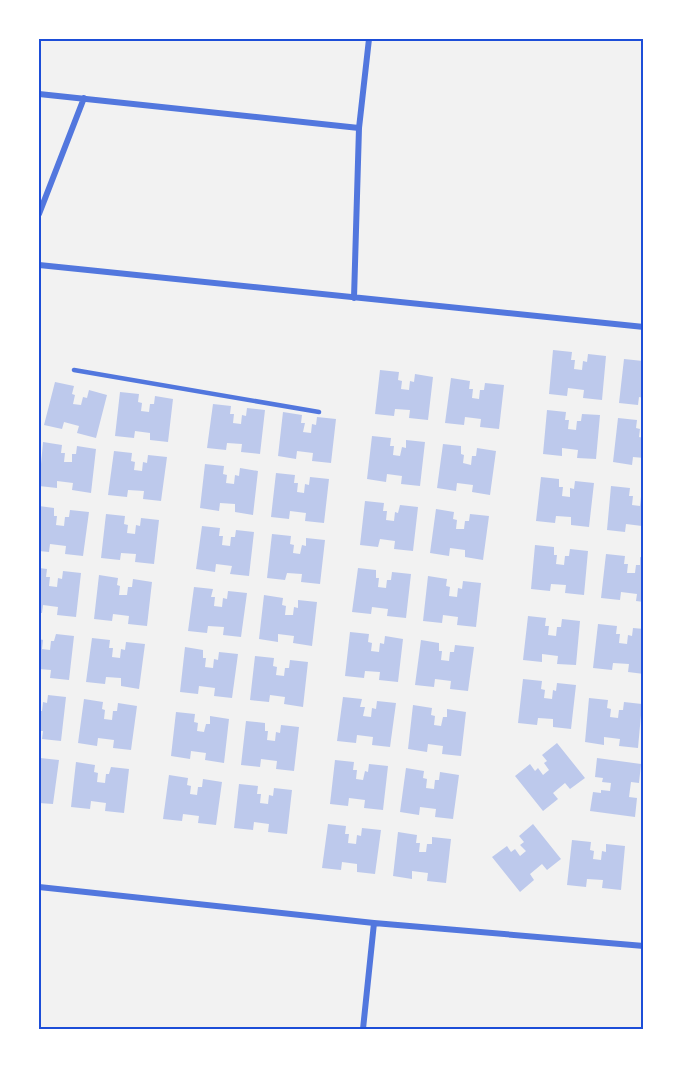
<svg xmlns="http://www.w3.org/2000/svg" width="683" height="1068" viewBox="0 0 683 1068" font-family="'PT Sans Narrow',sans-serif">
<rect width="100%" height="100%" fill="#f2f2f2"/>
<path fill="#bdc9ec" d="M553,350L572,352L571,360H575L574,369L582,370L583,361L587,362L588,354L606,356L602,400L583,398L584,390L568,388L567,396L549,394Z
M624,359L643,361L644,398L639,397L638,405L619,403Z
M380,370L399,372L398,380L402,381L401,389L409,390L410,381L414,382L415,374L433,377L428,420L409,418L410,410L395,409L394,416L375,414Z
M451,378L470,381L469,389H473L472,398L479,399L480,390H484L485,383L504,385L499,429L480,427L481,419L465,417L464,425L445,423Z
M55,382L74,386L72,394L75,395L73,404L81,405L83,397L87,398L89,390L107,395L96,438L77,433L79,426L64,422L62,429L44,425Z
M120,392L139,394L138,402L142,403L141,411L149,412L150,404H154L155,396L173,399L168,442L150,440V433L135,431L134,438L115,436Z
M213,404L231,406L230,414H234L233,423L241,424L242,415L246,416L247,408L265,410L260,454L241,452L242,444L227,443L226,450L207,448Z
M547,410L566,412L565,420H569L568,429L576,430L577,421H581L582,414L600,415L596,459L577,458L578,450L562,448V456L543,454Z
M283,412L302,415L301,423H305L303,432L311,433L312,424L316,425L317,417L336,419L331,463L312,461L313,453L297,451L296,459L278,456Z
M618,418L637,420L636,428L640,429L639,437L644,438V458L633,457L632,465L613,462Z
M372,436L391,438L390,446H394L393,455L400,456L402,447L406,448V440L425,442L420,486L401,484L402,476L387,474L386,482L367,479Z
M43,442L62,445L61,453H65L64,462H72V454H76L77,446L96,449L91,493L72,490L73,483L57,481V488L39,486Z
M443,444L461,446V454L464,455L463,463L471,465L472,456H476L477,448L496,451L490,495L472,492L473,485L457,483L456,491L437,488Z
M114,451L132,453L131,461L135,462L134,470L142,471L143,462L147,463L148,455L167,457L161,501L143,499L144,491L128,490L127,497L108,495Z
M205,464L224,466L223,474L227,475L226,483L234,484L235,475L239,476L240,468L258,471L253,515L235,512V504L220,503L219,511L200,508Z
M276,473L295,475L294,483H298L297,492L304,493L305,484L309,485L310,477L329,479L324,523L305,521L306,513L290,511L289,519L271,517Z
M541,477L559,479V487H563L562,496L570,497V488L574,489L575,481L594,483L589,527L571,525V517L556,516L555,523L536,521Z
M611,486L630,488L629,496H633L632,505L640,506L641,497H644V534H641L642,526L626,524L625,532L607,530Z
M365,501L384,503L383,511H387L386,520L394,521L395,512L398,513L400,505L418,507L413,551L394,549L395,541L380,539L378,547L360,545Z
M39,506L54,508V516H57L56,525L64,526L65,517H69L70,510L89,512L83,556L65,554L66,546L50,544L49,552L39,551Z
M436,509L454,512L453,519L457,520L456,529H464L465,521H469L470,514L489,516L483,560L465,557V550L450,548L449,556L430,553Z
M106,514L125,516L124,524L128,525L127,533L135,534L136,525L140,526L141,518L159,520L154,564L135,562L136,554L121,553L120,560L101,558Z
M202,526L220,528L219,536H223L222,545L230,546L231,537H235L236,530L254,532L249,576L230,574L232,566L216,564L215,572L196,569Z
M272,534L291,536L290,544L294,545L293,553L300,554L302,545L306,546V538L325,540L320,584L301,582L302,574L287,573L285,580L267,578Z
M535,545L554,547V555H557L556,564L564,565L565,556H569L570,549L588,551L584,595L565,593L566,585L551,584L550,591L531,589Z
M606,554L625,556L624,564H628L627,573H635L636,565H640V557L644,558V602L636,601L637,594L621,592L620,600L601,598Z
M39,568L47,569L46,577H50L49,586L57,587L58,578L62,579L63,571L81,573L76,617L57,615L58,607L43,605L42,613H39Z
M358,568L376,570V578H379L378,587L386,588L387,580H391L392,572L411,574L406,618L387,616L388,609L372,607L371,614L352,612Z
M99,575L118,578L117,585L120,586L119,595H127L128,587H132L133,579L152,582L147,626L128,624L129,616L113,614L112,621L94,619Z
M428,576L447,579L446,586L450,587L449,596L457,597L458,588L462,589L463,581L481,583L476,627L457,625L458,617L443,615L442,623L423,621Z
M194,587L213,589L211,597H215L214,606L222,607L223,598L227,599L228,591L247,593L241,637L223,635L224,627L208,626L207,633L188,631Z
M264,595L283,598L282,605L286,606L285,615H293L294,607L298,608V600L317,602L312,646L293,643L294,636L278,634V642L259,639Z
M528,616L546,618L545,626H549L548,635L556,636L557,627H561L562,619L580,621L576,665L557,664L558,656L542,654V662L523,660Z
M598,624L617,626L616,634H620L619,643L627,644L628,635L632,636L633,628L644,629V674L628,672L629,664L613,663L612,670L593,668Z
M350,632L369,634L368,642L372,643L371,651L379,652L380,643L384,644L385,636L403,639L398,682L379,680L380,672L365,671L364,678L345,676Z
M56,634L74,636L69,680L50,678L51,670L39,669V639L43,640L42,649L50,650L51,641H54Z
M92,638L110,640L109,648H113L112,657L120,658L121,649L125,650L126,642L145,644L139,689L121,686V678L106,677L105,684L86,682Z
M421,640L439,643V651H442L441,660L449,661L450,652H454L455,645L474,647L468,691L450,689L451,681L435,679L434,687L415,685Z
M185,647L203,650V658H206L205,667L213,668L214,659L218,660L219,652L238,654L232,698L214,696L215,688L199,686L198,694L180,692Z
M255,656L274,658L273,666L277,667L276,675L284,676L285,668H289L290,660L308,662L303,707L284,704L285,697L270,695L269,702L250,700Z
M523,679L542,681L541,689L545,690L544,698L552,699L553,690L556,691L557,683L576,685L571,729L553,727V719L538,718L537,725L518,723Z
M48,695L66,697L61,741L42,739L43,731H39V711H42L43,702L47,703Z
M343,697L362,699L360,707H365L363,716L371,717L372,708L376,709L377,701L396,703L390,747L372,745L373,737L357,735L356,743L337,741Z
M589,698L608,700L607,708L611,709L610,717L618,718L619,710H623L624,702L642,704L638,748L619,746L620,739L604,737V745L585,742Z
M84,699L103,702L102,709L105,710L104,719L112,720L113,711H117L118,703L137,706L131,750L113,748L114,740L98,738L97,746L78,743Z
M413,705L432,708L431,715L435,716L434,725L441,726L443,717H447V709L466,712L461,756L442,754L443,746L428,744L427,752L408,749Z
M176,712L195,714L194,722L198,723L197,731L204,732L206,724H210V716L229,719L224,763L205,760L206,753L191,751L190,759L171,756Z
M246,721L265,723V731H268L267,740L275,741L276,732L280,733L281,725L299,727L294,771L276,769L277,761L261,759L260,767L241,765Z
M557,743L585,778L570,789L565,783L553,793L558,799L543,811L515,776L530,764L535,771L538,768L543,775L549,770L544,763L547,761L542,755Z
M40,758L59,760L53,804L39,803Z
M597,758L641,764L639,783L631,782L629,797L637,798L635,817L590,811L593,792L601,793V790L610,791L611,783L602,782L603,778L595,777Z
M335,760L354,762L353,770H357L356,779L363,780L365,771L368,772L369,764L388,766L383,810L364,808L365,800L349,798L348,806L330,804Z
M76,762L95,765L94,772L98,773L97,782L105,783L106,774H109L111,767L129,769L124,813L105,811L106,803L91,801L90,809L71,807Z
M406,768L424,771L423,778L427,779L426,788L434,789L435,780H439L440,772L459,775L453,819L435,817L436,809L420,807L419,815L400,812Z
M169,775L188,778L187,785L191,786L190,794L197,795L198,787H202L203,779L222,782L216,825L198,823L199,816L183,814L182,821L163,819Z
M239,784L258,786L257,794H261L260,803L268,804L269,795L273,796L274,788L292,790L287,834L268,832L269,824L254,822L253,830L234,828Z
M328,824L346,826L345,834H349L348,843L356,844L357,835L361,836L362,828L381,830L375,874L357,872V864L342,862L341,870L322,868Z
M533,824L561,859L547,870L542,864L530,874L534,880L520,892L492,857L507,846L511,852L515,849L520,856L526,851L520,845L524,842L519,836Z
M398,832L417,835L416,843H420L419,852H426L427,844H432V837L451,839L446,883L427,881L428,873L412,871V879L393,876Z
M572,840L591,842L590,850L594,851L593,859L601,860L602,851L606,852V844L625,846L621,890L602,888L603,880L587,879L586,887L567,885Z"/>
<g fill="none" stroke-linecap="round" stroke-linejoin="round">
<path stroke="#5277de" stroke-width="4.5" d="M74,370L319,412"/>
<path stroke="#5277de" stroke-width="6" d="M39,94L359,128
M39,214L84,98
M39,265L644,327
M354,298L359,128L369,39
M39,887L374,923L644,946
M363,1029L374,923"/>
</g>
<rect width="683" height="1068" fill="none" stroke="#ffffff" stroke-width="81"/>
<rect x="40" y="40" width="602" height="988" fill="none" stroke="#1d4ed8" stroke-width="2"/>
</svg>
